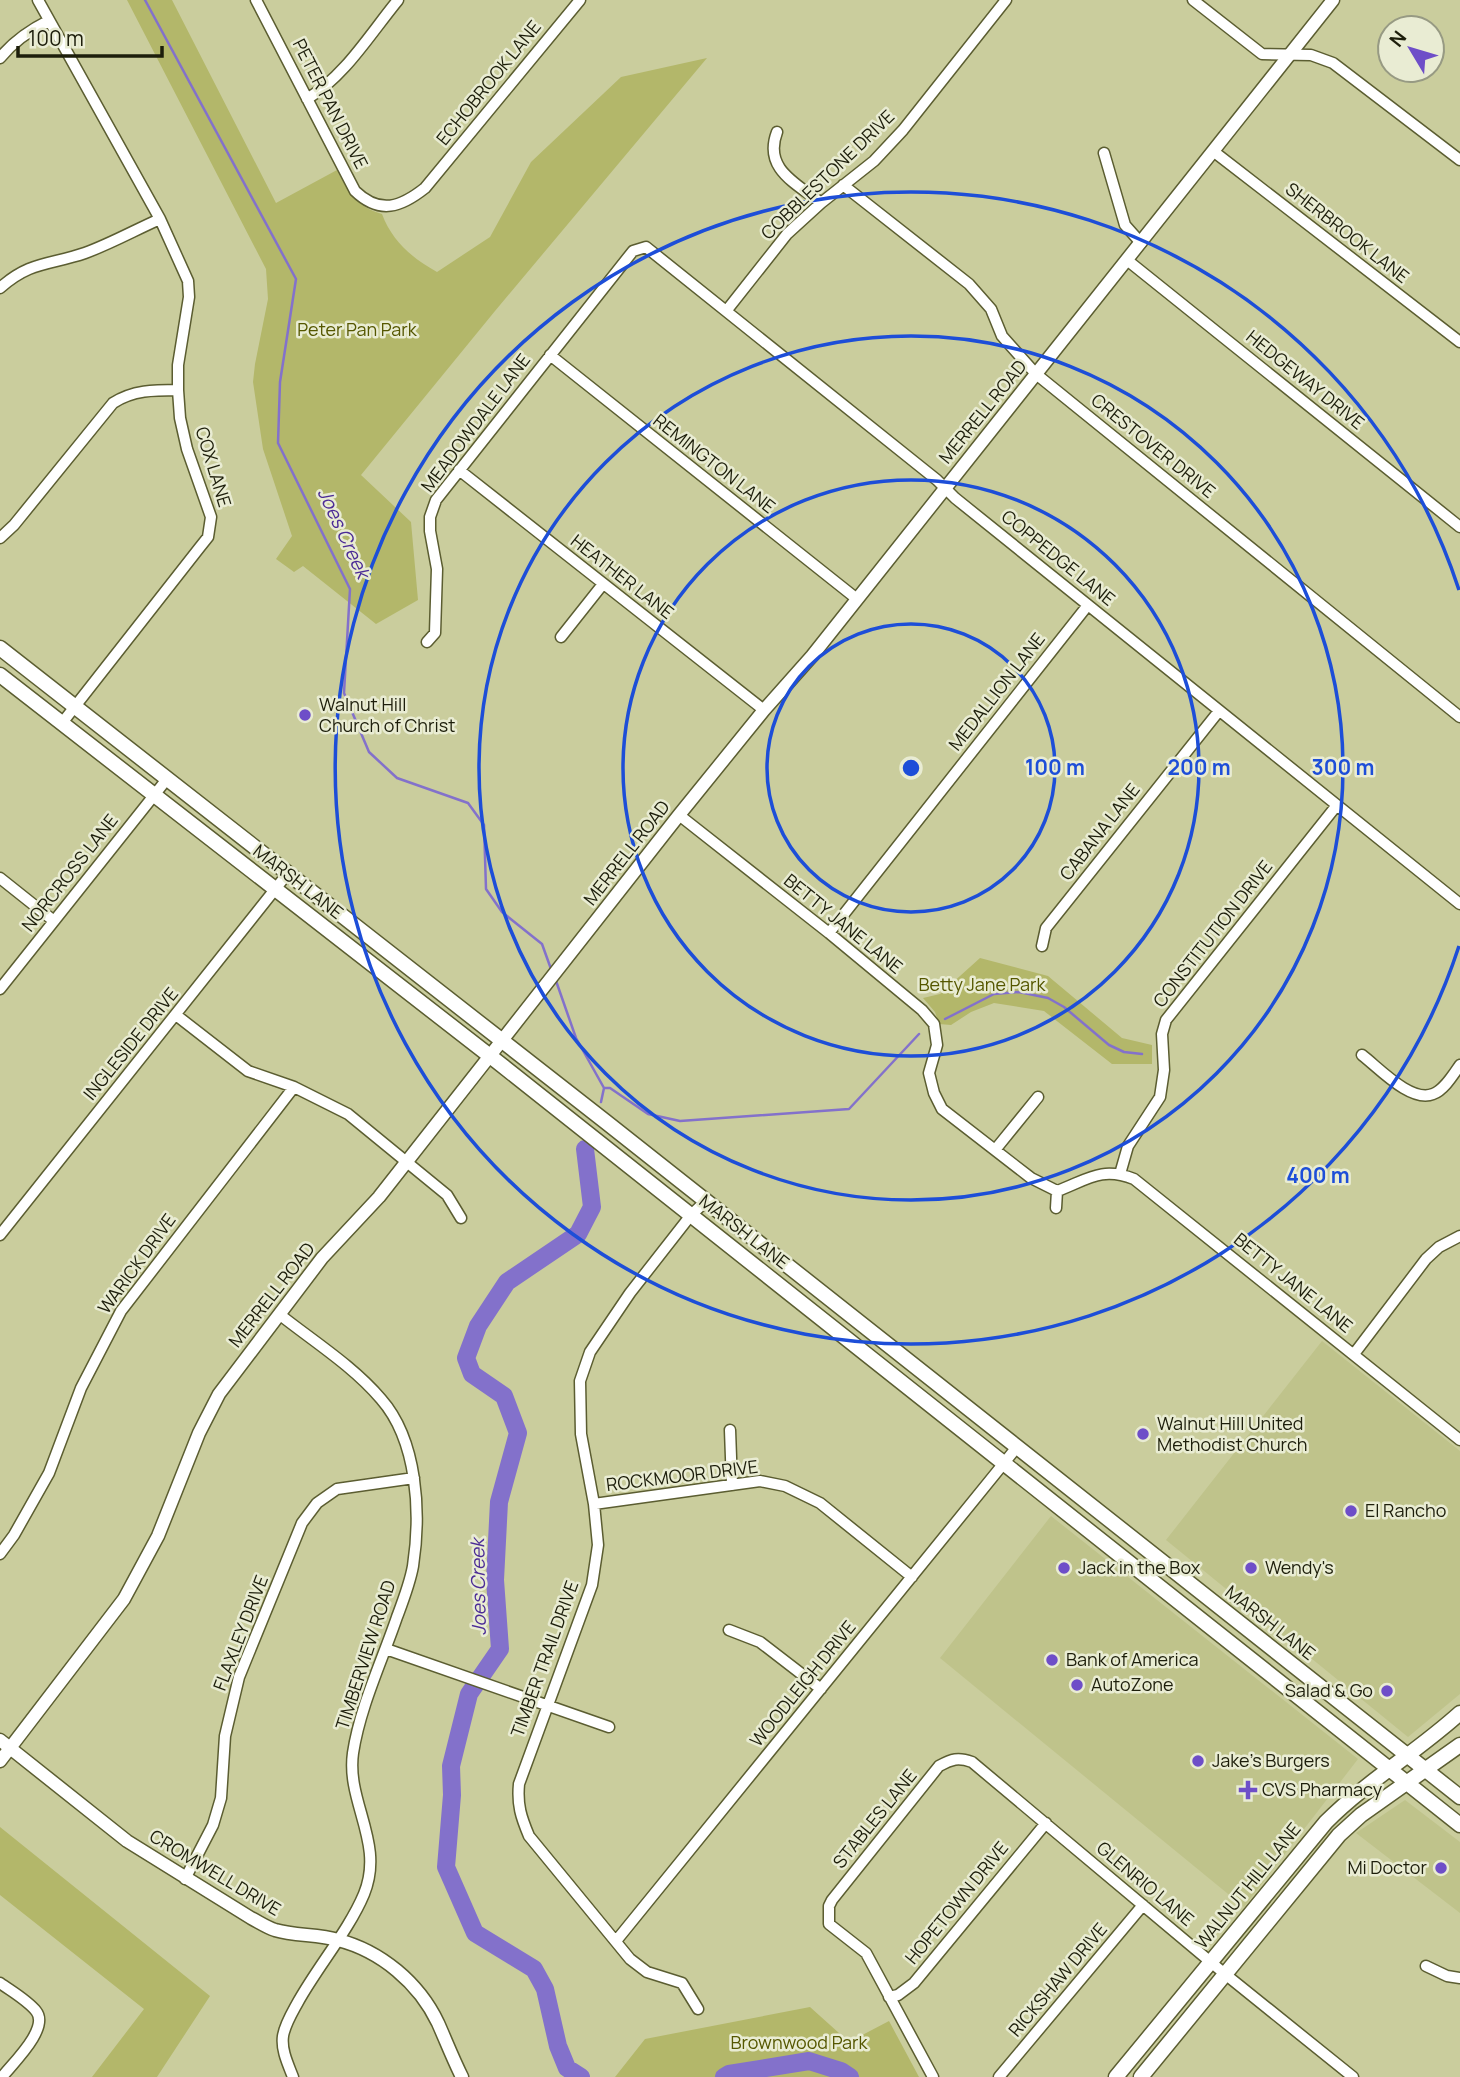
<svg xmlns="http://www.w3.org/2000/svg" width="1460" height="2077" viewBox="0 0 1460 2077" font-family="Manrope,sans-serif">
<rect width="100%" height="100%" fill="#cacd9d"/>
<path fill="#bfc38b" d="M1322,1341L1460,1451V1694L1408,1737L1166,1540Z
M1051,1516L1358,1759L1244,1907L940,1658Z
M1405,1800L1460,1842V1913L1356,1833Z"/>
<path fill="#b3b76a" d="M127,0H172L276,203L337,170C348,192 357,207 382,214C392,241 412,258 437,272L490,237L531,162L621,77L707,58L495,311L361,475L411,522L418,600L376,624L303,566L294,572L276,559L292,536L263,449L253,382L255,364L268,299L266,269Z
M980,958L1048,976L1122,1038L1152,1045V1064H1112L1044,1011L994,1003L971,1012L951,1025L939,1024L935,1012L923,998L940,994Z
M0,1827L210,1996L157,2077H92L144,2009L0,1895Z
M810,2007L849,2042L889,2021L919,2077H615L645,2039Z"/>
<g fill="none" stroke-linecap="round" stroke-linejoin="round">
<path stroke="#8371cb" stroke-width="2.5" d="M145,0L296,279L280,382L278,443L350,589L344,693L369,752L397,778L468,803L484,825L486,889L502,912L542,944L551,969
M555,978L576,1038L604,1088L601,1102
M945,1019L994,994L1019,992L1048,998L1064,1007L1109,1045L1124,1052L1142,1054
M604,1088H610L648,1114L680,1121L849,1109L919,1034"/>
<path stroke="#8371cb" stroke-width="18" d="M581,2077L567,2068L558,2046L545,1989L534,1969L475,1933L446,1867L452,1795L451,1766L469,1694L500,1649L495,1580L499,1502L518,1433L504,1396L472,1374L466,1358L478,1326L507,1282L578,1234L592,1207L585,1149
M724,2077L729,2074L809,2061L841,2071L850,2077"/>
<g stroke="#5b5d31" stroke-width="13">
<path id="minor" d="M38,0L160,219L188,281L189,297L178,365V390L180,418L187,449L211,517L208,537L200,547L62,723
M256,0L355,191C380,215 401,207 425,188L580,0
M1193,0L1262,54L1311,55L1333,63L1460,160
M0,58C13,42 30,30 48,21
M307,99C345,76 370,34 398,0
M777,132C763,169 796,183 821,203
M1213,151L1460,342
M1104,153L1125,225L1141,243
M843,185L969,284L991,309L1002,336L1036,374L1460,717
M1127,260L1460,527
M0,288C30,261 50,265 85,253C110,244 135,230 160,219
M727,310L787,234L821,203L874,161L903,130L1006,0
M550,355L857,599
M459,470L764,710
M0,538L14,525L113,403C133,390 154,390 178,390
M561,637L603,584
M427,642L435,633L437,569L430,531V517L436,500L633,251L646,247L937,480L955,498L1460,904
M679,815L829,933L922,1010L934,1024L937,1045L929,1073L934,1093L942,1109L1031,1178L1057,1191C1087,1180 1101,1166 1134,1179L1460,1440
M0,878L54,921
M829,933L1088,605
M1042,946L1046,928L1219,711
M0,989L167,779
M176,1015L248,1071L294,1087L348,1114L447,1195L461,1218
M1362,1055C1379,1068 1411,1103 1433,1094C1444,1090 1453,1075 1460,1065
M995,1150L1038,1097
M1120,1174L1128,1146L1160,1097L1164,1070L1162,1034L1166,1020L1337,805
M1056,1208L1057,1191
M0,1235L288,873
M279,1314C313,1341 353,1366 381,1399C418,1441 421,1514 413,1566C410,1583 403,1601 397,1617C382,1661 360,1707 353,1753C346,1802 385,1843 364,1894C349,1930 318,1966 298,2002C292,2013 285,2024 283,2036C281,2050 288,2064 293,2077
M1354,1354L1426,1259L1439,1247L1460,1236
M730,1430L732,1485
M594,1504L760,1481L785,1486L820,1503L912,1577
M0,1554L14,1535L49,1473L81,1388L121,1311L294,1087
M729,1630L760,1642L821,1689
M386,1649L609,1727
M185,1879L213,1825L221,1798L225,1736L239,1677L302,1523L317,1503L337,1489L414,1478
M616,1941L1017,1447
M1426,1966L1447,1976L1460,1978
M0,1983C11,1991 27,2000 36,2011C50,2028 13,2063 2,2077
M889,1997L898,1995L914,1983L1046,1823
M698,2009L682,1983L647,1972L630,1959L529,1836C521,1817 517,1805 519,1784L592,1585L598,1545L594,1504L581,1434L580,1381L590,1352L630,1293L691,1215L706,1201
M933,2077L866,1953L829,1924V1906L832,1900L939,1766C952,1759 958,1757 972,1762L1225,1974L1353,2077
M999,2077L1143,1905"/>
</g>
<g stroke="#5b5d31" stroke-width="15">
<path id="tertiary" d="M0,1740L127,1841L251,1918C259,1922 266,1927 275,1930C295,1936 318,1934 338,1940C381,1951 419,1983 438,2023C446,2041 453,2059 462,2077
M0,1761L124,1599L158,1536L199,1433L219,1394L322,1258L379,1197L679,815L764,710L812,656L1333,0"/>
</g>
<g stroke="#5b5d31" stroke-width="17">
<path id="secondary" d="M0,648L606,1122L1460,1797
M0,675L499,1063L1460,1825
M1116,2077L1326,1822C1367,1781 1417,1752 1460,1713
M1141,2077L1339,1835L1361,1815L1460,1745"/>
</g>
<use href="#minor" stroke="#fff" stroke-width="10"/>
<use href="#tertiary" stroke="#fff" stroke-width="12"/>
<use href="#secondary" stroke="#fff" stroke-width="14"/>
</g>
<g fill="none" stroke="#1d4ed8" stroke-width="3.5">
<circle cx="911" cy="768" r="144"/>
<circle cx="911" cy="768" r="288"/>
<circle cx="911" cy="768" r="432"/>
<path d="M1459 946A576 576 0 1 1 1459 590"/>
</g>
<g fill="#6e4ec8" stroke="#e9ecd3" stroke-width="2.5">
<circle cx="305" cy="715" r="7"/>
<circle cx="1143" cy="1434" r="7"/>
<circle cx="1351" cy="1511" r="7"/>
<circle cx="1064" cy="1568" r="7"/>
<circle cx="1251" cy="1568" r="7"/>
<circle cx="1052" cy="1660" r="7"/>
<circle cx="1077" cy="1685" r="7"/>
<circle cx="1387" cy="1691" r="7"/>
<circle cx="1198" cy="1761" r="7"/>
<path d="M1244.5 1779.5h7v7h7v7h-7v7h-7v-7h-7v-7h7z"/>
<circle cx="1441" cy="1868" r="7"/>
</g>
<g text-anchor="middle" stroke-width="5" stroke-linejoin="round" paint-order="stroke">
<g font-size="18" fill="#1d1e0b" stroke="#e9ecd3">
<text transform="translate(489 83) rotate(-51)" y="6">ECHOBROOK LANE</text>
<text transform="translate(330 104) rotate(63)" y="6">PETER PAN DRIVE</text>
<text transform="translate(828 175) rotate(-44)" y="6">COBBLESTONE DRIVE</text>
<text transform="translate(1347 233) rotate(38)" y="6">SHERBROOK LANE</text>
<text transform="translate(1305 380) rotate(39)" y="6">HEDGEWAY DRIVE</text>
<text transform="translate(983 412) rotate(-51)" y="6">MERRELL ROAD</text>
<text transform="translate(476 423) rotate(-53)" y="6">MEADOWDALE LANE</text>
<text transform="translate(1153 446) rotate(39)" y="6">CRESTOVER DRIVE</text>
<text transform="translate(714 464) rotate(38)" y="6">REMINGTON LANE</text>
<text transform="translate(213 467) rotate(73)" y="6">COX LANE</text>
<text transform="translate(1058 558) rotate(39)" y="6">COPPEDGE LANE</text>
<text transform="translate(622 577) rotate(38)" y="6">HEATHER LANE</text>
<text transform="translate(997 692) rotate(-52)" y="6">MEDALLION LANE</text>
<text transform="translate(1100 832) rotate(-52)" y="6">CABANA LANE</text>
<text transform="translate(627 853) rotate(-52)" y="6">MERRELL ROAD</text>
<text transform="translate(70 873) rotate(-52)" y="6">NORCROSS LANE</text>
<text transform="translate(298 882) rotate(38)" y="6">MARSH LANE</text>
<text transform="translate(843 924) rotate(39)" y="6">BETTY JANE LANE</text>
<text transform="translate(1213 934) rotate(-52)" y="6">CONSTITUTION DRIVE</text>
<text transform="translate(131 1044) rotate(-51)" y="6">INGLESIDE DRIVE</text>
<text transform="translate(744 1232) rotate(38)" y="6">MARSH LANE</text>
<text transform="translate(137 1264) rotate(-54)" y="6">WARICK DRIVE</text>
<text transform="translate(1293 1283) rotate(39)" y="6">BETTY JANE LANE</text>
<text transform="translate(272 1295) rotate(-52)" y="6">MERRELL ROAD</text>
<text transform="translate(682 1476) rotate(-7)" y="6">ROCKMOOR DRIVE</text>
<text transform="translate(1270 1623) rotate(38)" y="6">MARSH LANE</text>
<text transform="translate(241 1633) rotate(-69)" y="6">FLAXLEY DRIVE</text>
<text transform="translate(366 1655) rotate(-72)" y="6">TIMBERVIEW ROAD</text>
<text transform="translate(545 1659) rotate(-70)" y="6">TIMBER TRAIL DRIVE</text>
<text transform="translate(803 1684) rotate(-51)" y="6">WOODLEIGH DRIVE</text>
<text transform="translate(875 1819) rotate(-51)" y="6">STABLES LANE</text>
<text transform="translate(215 1873) rotate(31)" y="6">CROMWELL DRIVE</text>
<text transform="translate(1145 1884) rotate(40)" y="6">GLENRIO LANE</text>
<text transform="translate(1248 1886) rotate(-51)" y="6">WALNUT HILL LANE</text>
<text transform="translate(957 1903) rotate(-51)" y="6">HOPETOWN DRIVE</text>
<text transform="translate(1058 1980) rotate(-50)" y="6">RICKSHAW DRIVE</text>
</g>
<g font-size="18" fill="#555700" stroke="#e9ecd3">
<text x="357" y="336">Peter Pan Park</text>
<text x="982" y="991">Betty Jane Park</text>
<text x="799" y="2049">Brownwood Park</text>
</g>
<g font-size="18" fill="#1d1e0b" stroke="#e9ecd3" text-anchor="start">
<text x="319" y="711">Walnut Hill<tspan x="319" dy="21">Church of Christ</tspan></text>
<text x="1157" y="1430">Walnut Hill United<tspan x="1157" dy="21">Methodist Church</tspan></text>
<text x="1365" y="1517">El Rancho</text>
<text x="1078" y="1574">Jack in the Box</text>
<text x="1265" y="1574">Wendy's</text>
<text x="1066" y="1666">Bank of America</text>
<text x="1091" y="1691">AutoZone</text>
<text x="1373" y="1697" text-anchor="end">Salad &amp; Go</text>
<text x="1212" y="1767">Jake's Burgers</text>
<text x="1262" y="1796">CVS Pharmacy</text>
<text x="1427" y="1874" text-anchor="end">Mi Doctor</text>
</g>
<g font-size="19" font-style="italic" fill="#4c2c96" stroke="#e9ecd3">
<text transform="translate(344 533) rotate(65)" y="7">Joes Creek</text>
<text transform="translate(478 1587) rotate(-91)" y="7">Joes Creek</text>
</g>
</g>
<circle cx="911" cy="768" r="10" fill="#1d4ed8" stroke="#e9ecd3" stroke-width="3.5"/>
<g font-size="21" text-anchor="middle" font-weight="bold" fill="#1d4ed8" stroke="#e9ecd3" stroke-width="5" stroke-linejoin="round" paint-order="stroke">
<text x="1055" y="775">100 m</text>
<text x="1199" y="775">200 m</text>
<text x="1343" y="775">300 m</text>
<text x="1318" y="1183">400 m</text>
</g>
<g transform="translate(1411 49) rotate(308)"><circle r="33" fill="#e9ecd3" stroke="#979a83" stroke-width="2"/>
<path d="M0-5L12 26L0 18L-12 26Z" fill="#6e4ec8"/>
<text y="-10" font-size="19" font-weight="bold" text-anchor="middle" fill="#1d1e0b">N</text>
</g>
<path d="M18 46v10h144v-10" fill="none" stroke="#1d1e0b" stroke-width="3.5"/>
<text x="28" y="46" font-size="21" fill="#1d1e0b" stroke="#e9ecd3" stroke-width="5" paint-order="stroke">100 m</text>
</svg>
